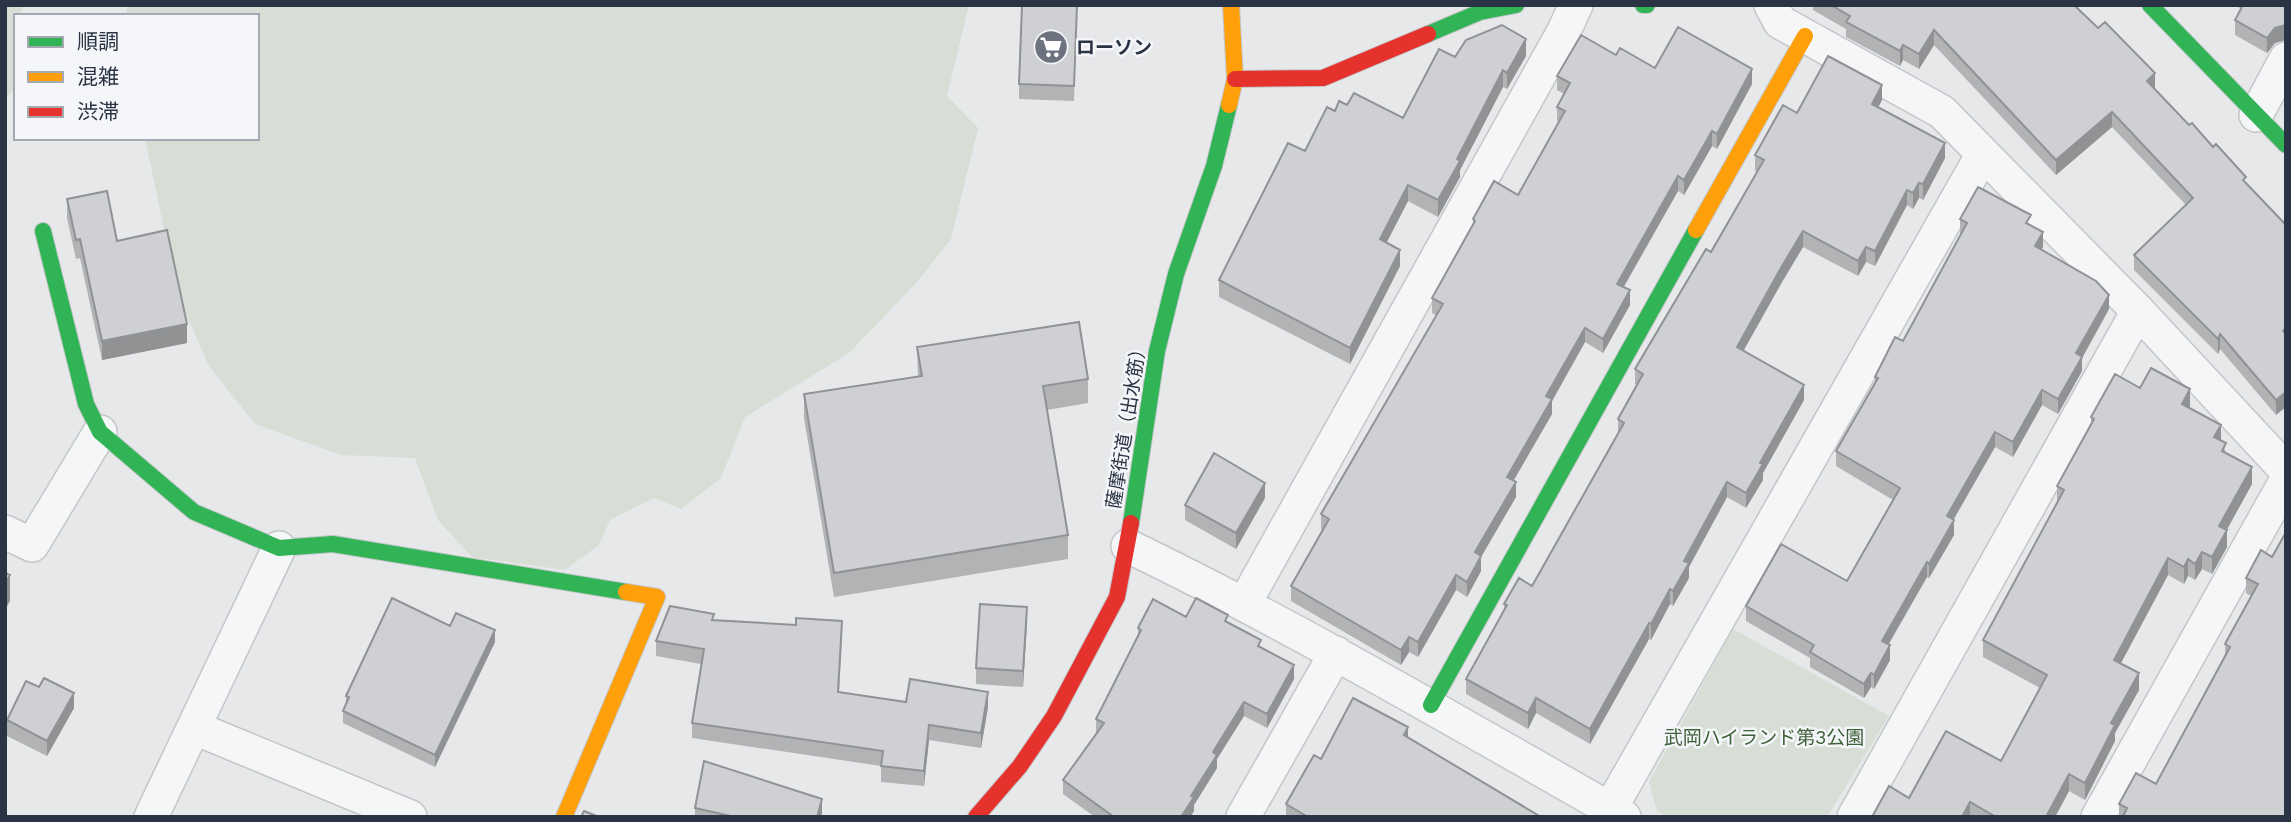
<svg xmlns="http://www.w3.org/2000/svg" width="2291" height="822" viewBox="0 0 2291 822" font-family="'Work Sans','Noto Sans JP',sans-serif">
<rect width="100%" height="100%" fill="#e6e8ea"/>
<path fill="#d6ded6" d="M5,5H23L19,16H16V88L5,98Z
M128,5H969L947,96L978,128L951,239L917,282L849,353L745,417L721,478L681,509L654,498L610,520L599,545L565,570L472,557L438,520L415,458L341,455L255,424L209,366L178,296L145,138H257V16H125Z
M1733,629L1889,716L1827,817H1668L1657,811L1649,782Z"/>
<g fill="none" stroke-linecap="round" stroke-linejoin="round">
<g stroke="#c4c6c8" stroke-width="36">
<path id="street" d="M1771,5L1780,22L1942,112L2138,311L2286,470
M2256,115L2286,59
M5,532L32,545L100,432
M1128,546C1298,628 1460,724 1624,817
M1244,604L1564,31L1576,5
M195,728L410,817
M1610,809L1983,154
M151,817L279,548
M1243,817L1336,653
M1854,817L2138,311
M2098,817L2286,481"/>
</g>
<g stroke="#c4c6c8" stroke-width="18">
<path id="fast" d="M1643,5H1647
M2150,5L2286,145
M1428,34L1480,12L1516,5
M43,231L86,404L100,432L194,512L279,548L333,544L626,592
M1131,523L1157,351L1176,274L1214,166L1229,105
M1431,705L1696,230"/>
</g>
<g stroke="#c4c6c8" stroke-width="18">
<path id="slow" d="M1229,105L1235,79L1231,5
M1696,230L1805,36
M564,817L657,597L626,592"/>
</g>
<g stroke="#c4c6c8" stroke-width="18">
<path id="jam" d="M1235,79L1323,78L1428,34
M976,817L1020,766L1054,716L1117,597L1131,523"/>
</g>
<use href="#street" stroke="#f5f6f7" stroke-width="33"/>
<use href="#fast" stroke="#30b455" stroke-width="16"/>
<use href="#slow" stroke="#ff9f0a" stroke-width="16"/>
<use href="#jam" stroke="#e5322d" stroke-width="16"/>
</g>
<path fill="#b1b3b5" d="M1077,5L1074,101L1019,99V84Z
M1813,5H2074L2286,225L2276,415L2220,349L2218,354L2134,270V255L2186,205L2112,127L2056,175L1934,45L1919,69L1903,60L1900,66L1846,37V29L1813,10Z
M2235,5H2286V40L2275,43L2267,53L2235,35V20L2241,9Z
M1616,55L1655,68L1752,84L1717,149L1712,146L1684,195L1678,191L1624,287L1630,305L1603,353L1585,342L1552,401V414L1513,481L1516,497L1481,557V571L1467,597L1456,590L1418,657L1409,652L1401,665L1291,601V586L1323,530L1321,529V514L1437,316L1432,313V298L1473,225V219L1518,195L1559,122L1557,121V107L1564,94L1557,90V76Z
M1526,56L1507,89L1503,87L1460,170V177L1438,217L1408,201L1387,242L1400,266L1350,364L1219,297V280L1305,151L1335,111L1347,105L1403,118L1455,57Z
M1882,100L1878,107L1945,158L1923,200L1919,198L1913,209L1907,205L1875,266L1866,262L1858,276L1803,247L1782,282L1744,350L1804,400L1763,473V480L1746,508L1727,497L1689,567V578L1673,606L1670,604L1651,640L1649,639L1590,744L1536,713L1528,729L1466,694V679L1504,611V604L1532,586L1618,433V419L1637,385L1635,384V369L1711,252L1757,172L1755,171V155L1797,113Z
M67,199L117,241L187,343L102,360L80,258L76,259L67,218Z
M1960,219L2031,225L2043,247L2041,250L2109,309L2082,358V371L2058,414L2042,405L2013,457L1995,447L1953,520L1954,535L1929,578L1927,577L1889,644L1890,660L1874,689L1871,687L1864,698L1810,667V658L1746,621V606L1847,581L1893,500L1836,466V451L1875,382V377L1903,341L1961,235L1960,234Z
M917,347L1088,379V403L1047,410L1068,535V559L834,597L804,418V394L918,377Z
M2140,388L2190,406L2189,408L2221,440L2226,453L2252,484L2227,530V547L2212,574L2202,569L2195,580L2188,576L2184,584L2168,575L2121,663L2139,690L2115,733V741L2085,800L2069,791L2055,817H1872L1909,798L2001,761L2040,688L1983,657V640L2057,503V486L2091,424V417Z
M1265,498L1236,549L1185,520V505Z
M2272,557L2286,817H2119V804L2156,784L2164,768L2225,657V644L2251,596L2246,593V578Z
M1186,617L1228,623L1261,648L1294,679L1267,728L1244,716L1217,759V768L1194,805V811L1190,817H1095L1063,794V780L1097,733H1096V719L1138,636V628Z
M714,620L842,636L839,692L906,702L988,707L981,748L929,740L924,786L881,782V766L692,738V723L701,664L656,656V641Z
M1027,622L1023,687L976,684V668Z
M450,626L495,642L435,767L343,723V711L346,703V696Z
M74,708L47,756L7,736V720Z
M1408,738L1541,817H1286V804L1321,759Z
M695,808L822,813L821,817H695Z"/>
<path fill="#909294" d="M2285,25V40L2275,43L2267,53V38L2275,28Z
M1934,30V45L1919,69V54Z
M1526,39V56L1507,89V73Z
M1903,45V60L1900,66V51Z
M1752,69V84L1717,149V134Z
M1503,70V87L1460,170V177L1438,217V200L1457,159Z
M2155,73V88L2147,96V81Z
M1882,85V100L1872,119V104Z
M2112,112V127L2056,175V160Z
M1712,131V146L1684,195V180Z
M1945,143V158L1923,200V184Z
M1678,176V191L1617,298V284Z
M1919,183V198L1913,209V193Z
M1408,185V201L1380,255V239Z
M1907,190V205L1875,266V251Z
M1803,231V247L1782,282L1737,362V347L1782,266Z
M2043,232V247L2035,261V246Z
M1866,247V262L1858,276V261Z
M1400,250V266L1350,364V348Z
M1630,290V305L1603,353V339Z
M2109,295V309L2082,358V371L2058,414V399L2076,353Z
M187,324V343L102,360V341Z
M1585,328V342L1552,401V414L1507,492V477L1546,396Z
M2220,334V349L2218,354V339Z
M1804,385V400L1763,473V480L1746,508V493L1760,463Z
M2190,389V406L2182,420V404Z
M2042,390V405L2013,457V442Z
M2286,392V407L2276,415V400Z
M2221,425V442L2214,437Z
M1995,432V447L1947,531V516Z
M2252,467V484L2219,543V526Z
M1516,482V497L1481,557V571L1467,597V582L1475,552Z
M1727,482V497L1689,567V578L1673,606V591L1684,561Z
M1265,483V498L1236,549V533Z
M1954,520V535L1929,578V564Z
M2227,530V547L2212,574V557Z
M2202,552V569L2195,580V564Z
M2168,558V575L2114,676V660Z
M2188,559V576L2184,584V567Z
M1927,562V577L1882,655V641Z
M10,575V601L5,610V584Z
M1456,575V590L1418,657V642Z
M1670,589V604L1651,640V624Z
M1027,607V622L1023,687V671Z
M1649,623V639L1590,744V729Z
M495,630V642L435,767V755Z
M1409,637V652L1401,665V650Z
M1890,645V660L1874,689V675Z
M1294,665V679L1267,728V714Z
M1871,673V687L1864,698V684Z
M2139,673V690L2115,733V741L2085,800V783L2111,723Z
M988,692V707L981,748V733Z
M74,693V708L47,756V741Z
M1536,698V713L1528,729V713Z
M1244,702V716L1217,759V768L1194,805V811L1190,817H1181L1213,752Z
M929,725V740L924,786V771Z
M1408,727V742L1404,735Z
M2069,774V791L2055,817H2046Z
M822,799V813L821,817H817Z
M1970,802V817H1962Z"/>
<path fill="#ced0d3" stroke="#909294" stroke-width="2" d="M1022,5H1077L1074,86L1019,84Z
M1831,5H2074L2098,28L2105,22L2155,73L2147,81L2189,125L2192,123L2213,147L2216,144L2246,177L2243,180L2286,225V328L2283,331L2286,334V392L2276,400L2220,334L2218,339L2134,255L2193,198L2112,112L2056,160L1934,30L1919,54L1903,45L1900,51L1846,22L1850,16Z
M2243,5H2286V25L2275,28L2267,38L2235,20Z
M1502,25L1526,39L1507,73L1503,70L1457,159L1460,161L1438,200L1408,185L1380,239L1400,250L1350,348L1219,280L1288,143L1305,151L1327,107L1335,111L1339,101L1347,105L1354,93L1403,118L1439,49L1455,57L1466,40Z
M1678,27L1752,69L1717,134L1712,131L1684,180L1678,176L1617,284L1630,290L1603,339L1585,328L1546,396L1552,399L1507,477L1516,482L1475,552L1481,556L1467,582L1456,575L1418,642L1409,637L1401,650L1291,586L1329,519L1321,514L1443,304L1432,298L1475,221L1473,219L1494,181L1518,195L1565,111L1557,107L1570,83L1557,76L1581,35L1616,55L1620,48L1655,68Z
M1828,56L1882,85L1872,104L1945,143L1923,184L1919,183L1913,193L1907,190L1875,251L1866,247L1858,261L1803,231L1782,266L1737,347L1804,385L1760,463L1763,464L1746,493L1727,482L1684,561L1689,563L1673,591L1670,589L1651,624L1649,623L1590,729L1536,698L1528,713L1466,679L1507,605L1504,604L1519,578L1532,586L1624,423L1618,419L1643,374L1635,369L1706,249L1711,252L1764,160L1755,155L1783,105L1797,113Z
M1978,187L2031,215L2026,223L2043,232L2035,246L2096,281L2109,295L2076,353L2082,357L2058,399L2042,390L2013,442L1995,432L1947,516L1954,520L1929,564L1927,562L1882,641L1890,645L1874,675L1871,673L1864,684L1810,652L1814,645L1746,606L1781,544L1847,581L1900,488L1836,451L1878,378L1875,377L1895,337L1903,341L1967,223L1960,219Z
M107,191L117,241L167,230L187,324L102,341L80,239L76,240L67,199Z
M1079,322L1088,379L1043,386L1068,535L834,573L804,394L922,376L917,347Z
M2151,368L2190,389L2182,404L2221,425L2214,437L2226,443L2222,451L2252,467L2219,526L2227,530L2212,557L2202,552L2195,564L2188,559L2184,567L2168,558L2114,660L2139,673L2111,723L2115,725L2085,783L2069,774L2046,817H1996L1970,802L1962,817H1872L1889,786L1909,798L1946,731L2001,761L2047,675L1983,640L2064,490L2057,486L2094,419L2091,417L2115,374L2140,388Z
M1214,453L1265,483L1236,533L1185,505Z
M2286,532V817H2123L2127,808L2119,804L2136,773L2156,784L2230,647L2225,644L2258,584L2246,578L2261,550L2272,557Z
M5,573L10,575L5,584Z
M392,598L450,626L456,613L495,630L435,755L343,711L349,697L346,696Z
M1196,598L1228,615L1225,621L1261,640L1258,646L1294,665L1267,714L1244,702L1213,752L1217,755L1191,796L1194,797L1181,817H1114L1063,780L1104,723L1096,719L1141,630L1138,628L1153,599L1186,617Z
M980,604L1027,607L1023,671L976,668Z
M670,606L714,614L712,620L796,625V618L842,621L838,692L906,702L910,679L988,692L981,733L929,725L924,771L881,766L883,751L692,723L704,649L656,641Z
M44,678L74,693L47,741L7,720L26,681L39,687Z
M1353,698L1408,727L1404,735L1541,817H1308L1286,804L1314,755L1321,759Z
M704,761L822,799L817,817H735L695,808Z
M584,811L599,817H581Z"/>
<defs>
<g id="supermarket-disc" transform="scale(1.75)"><circle r="9.5" fill="#6c737f" stroke="#f4f6f9"/><path d="M-6-5.5h2.5l.6 2H6L4.5 2H-2.5L-4.4-4H-6ZM-1.5 3.2a1.3 1.3 0 1 0 .1 0ZM3 3.2a1.3 1.3 0 1 0 .1 0Z" fill="#fff"/></g>
</defs>
<g fill-rule="evenodd">
<use href="#supermarket-disc" x="1051" y="47"/>
</g>
<g text-anchor="middle" stroke-width="5" stroke-linejoin="round" paint-order="stroke">
<g font-size="19" font-weight="bold" fill="#2b3445" stroke="#f4f6f9" text-anchor="start">
<text x="1076" y="54">ローソン</text>
</g>
<g font-size="19" fill="#2b3445" stroke="#f4f6f9">
<text transform="translate(1126 424) rotate(-81)" y="7">薩摩街道（出水筋）</text>
</g>
<g font-size="19" fill="#3f6138" stroke="#f4f6f9">
<text x="1764" y="744">武岡ハイランド第3公園</text>
</g>
</g>
<rect width="2291" height="822" fill="none" stroke="#2b3445" stroke-width="14"/>
<rect x="14" y="14" width="245" height="126" fill="#f4f6f9" stroke="#a4a8b1" stroke-width="2"/>
<rect x="28" y="37" width="35" height="10" fill="#30b455" stroke="#a4a8b1" stroke-width="2"/>
<text x="77" y="49" font-size="21" fill="#2b3445">順調</text>
<rect x="28" y="72" width="35" height="10" fill="#ff9f0a" stroke="#a4a8b1" stroke-width="2"/>
<text x="77" y="84" font-size="21" fill="#2b3445">混雑</text>
<rect x="28" y="107" width="35" height="10" fill="#e5322d" stroke="#a4a8b1" stroke-width="2"/>
<text x="77" y="119" font-size="21" fill="#2b3445">渋滞</text>
</svg>
